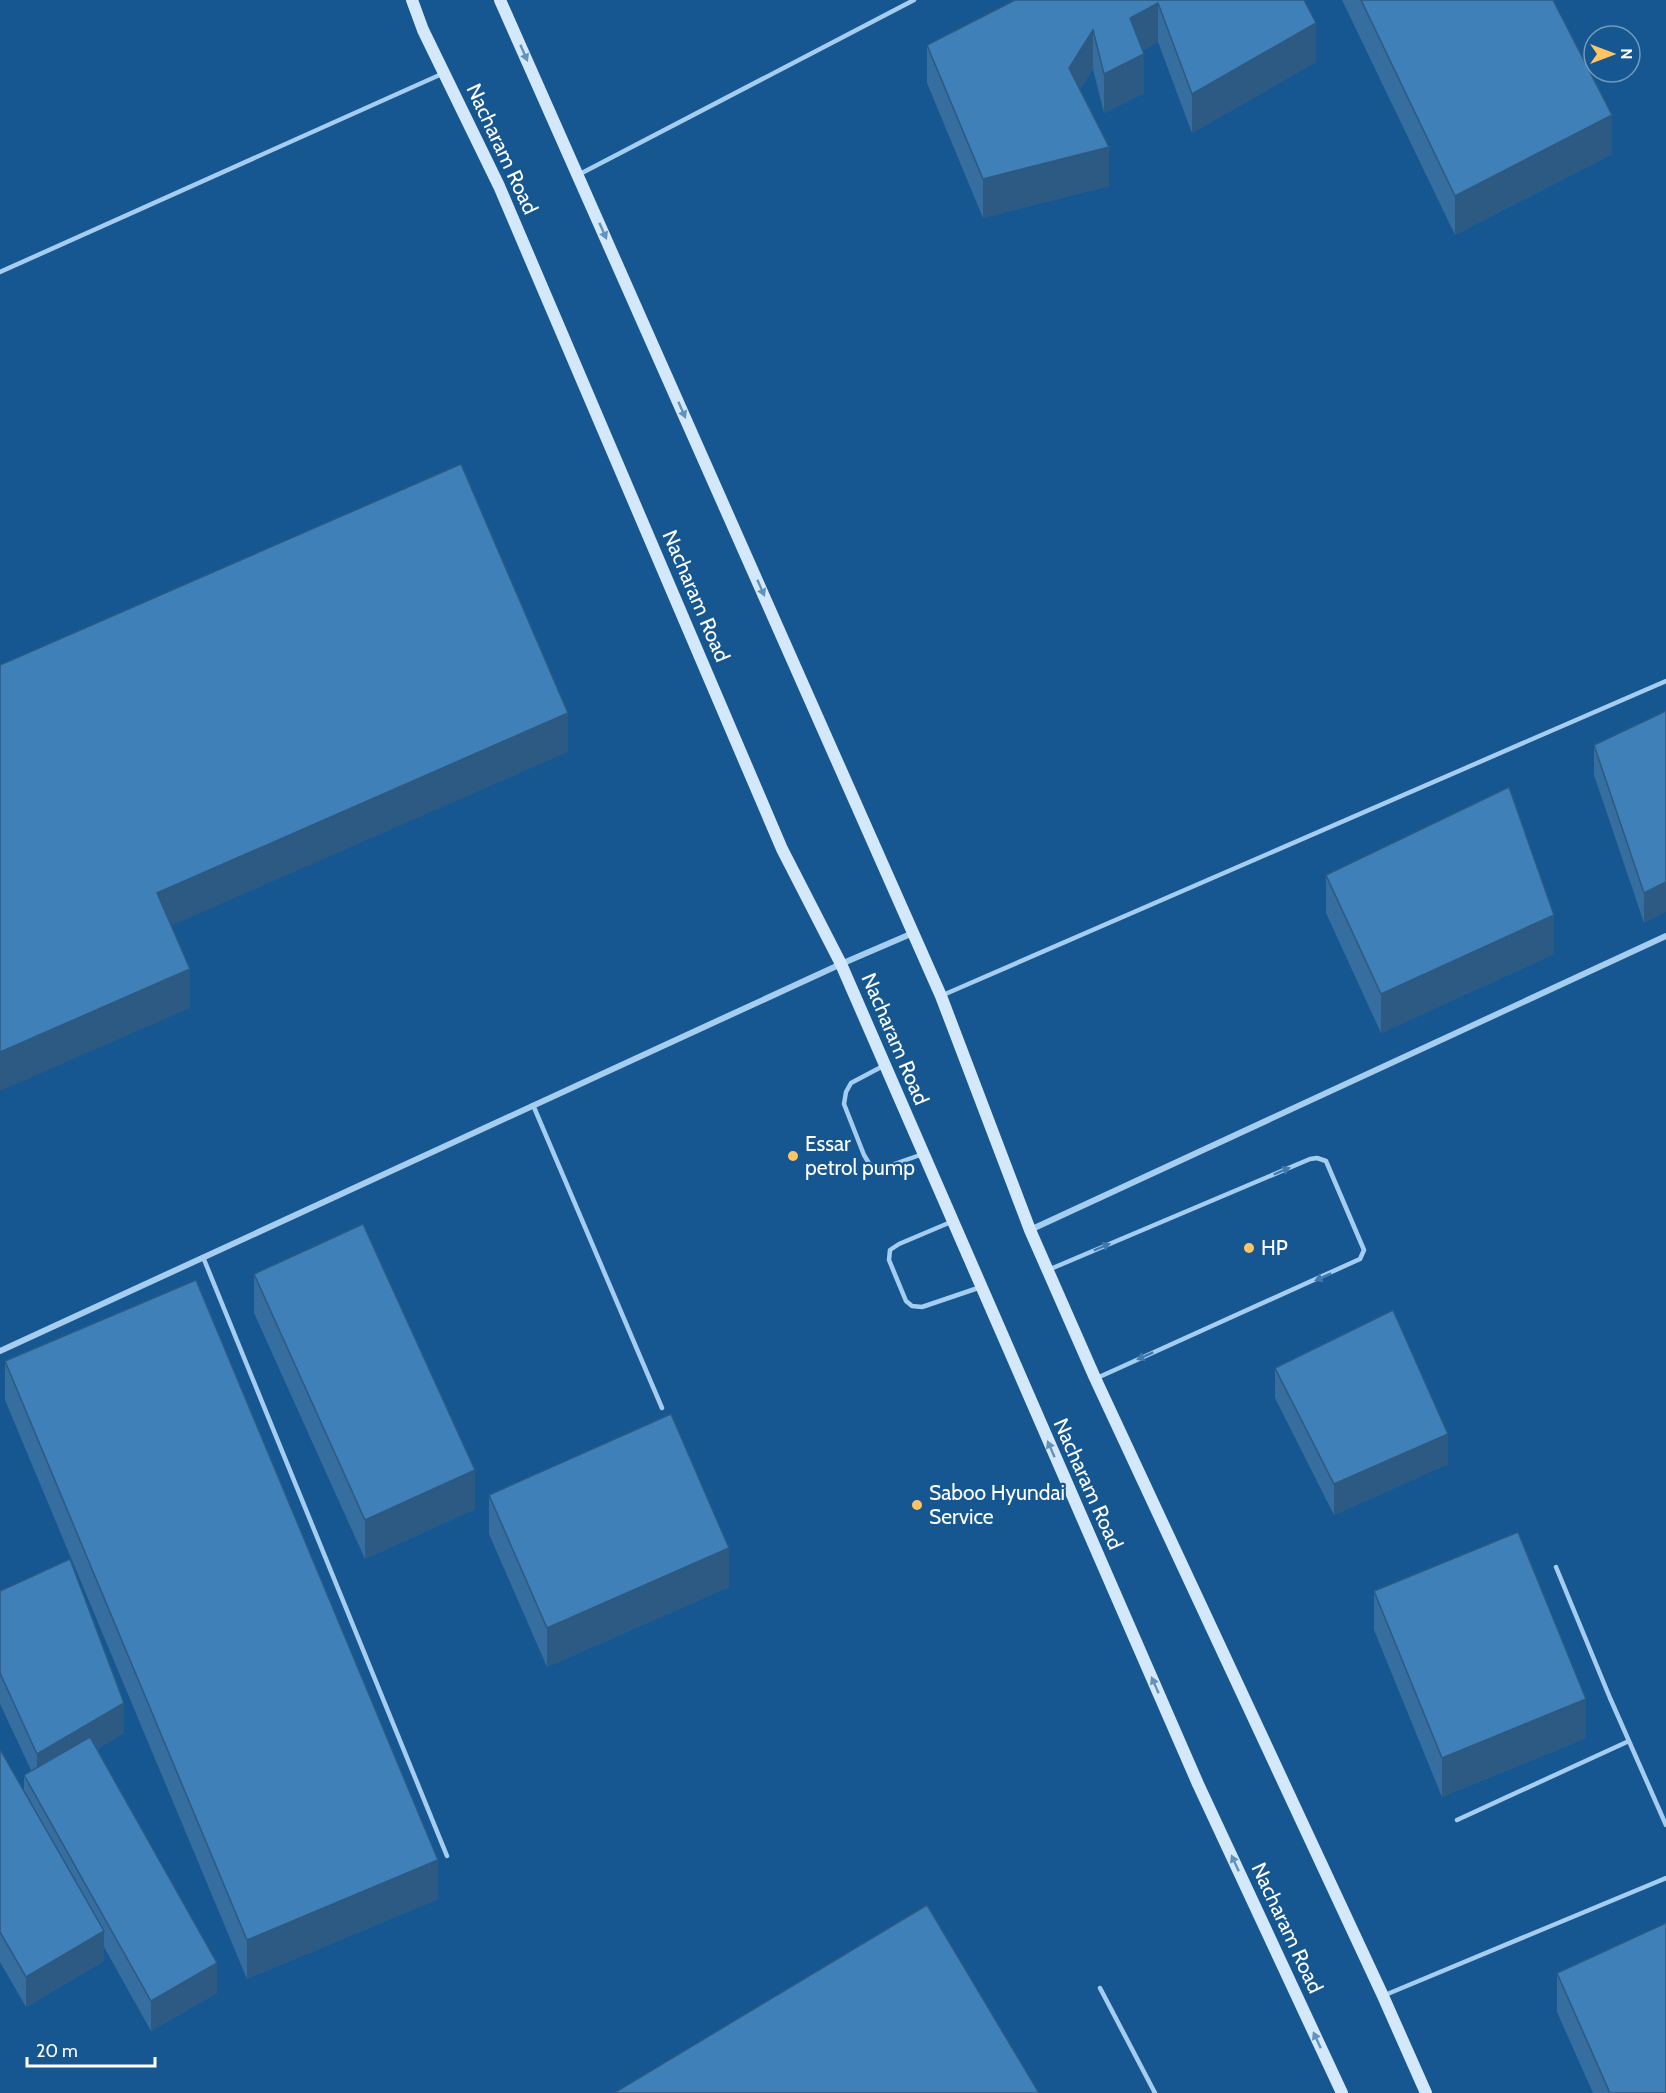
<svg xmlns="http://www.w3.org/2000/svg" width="1666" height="2093" viewBox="0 0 1666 2093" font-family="Cabin,sans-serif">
<rect width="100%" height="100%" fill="#165791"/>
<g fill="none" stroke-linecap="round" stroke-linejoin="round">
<path stroke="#a5cdf0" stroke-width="4.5" d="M578,175L914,0
M0,272L444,73
M943,995L1666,681
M885,1065L851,1083L846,1092L844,1104L864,1155L870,1165L880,1169L923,1154
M533,1105L662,1408
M951,1222L899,1244L890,1250L889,1260L906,1301L912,1306L922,1307L981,1287
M203,1257L447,1856
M1048,1270L1310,1159L1317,1158L1326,1161L1364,1250L1360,1259L1097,1378
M1556,1567L1610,1698L1666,1825
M1457,1820L1629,1741
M1100,1988L1155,2093
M1385,1995L1666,1878"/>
<path stroke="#a5cdf0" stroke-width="6" d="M1030,1230L1666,936
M0,1351L841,964L913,933"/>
<path stroke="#d3e8fb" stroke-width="12" d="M412,0L423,30L499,186L782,849L841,964L1198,1784L1342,2093
M500,0L941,996L1030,1230L1095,1378L1383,1996L1426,2093"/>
</g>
<path fill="#366e9f" d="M1015,0H1304L1316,62L1192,133L1158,42L1143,50L1144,93L1104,113L1093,69L1080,89L1109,186L983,218L927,83V45Z
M1342,0H1553L1612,154L1455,235Z
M1666,711L1644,923L1594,775V745Z
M1326,875L1554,954L1381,1033L1326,913Z
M254,1274L475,1509L365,1559L254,1313Z
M5,1361L438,1899L247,1979L5,1400Z
M1275,1368L1448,1464L1334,1515L1275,1398Z
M489,1495L729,1587L547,1667L489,1534Z
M0,1591L124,1733L97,1749L217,1993L151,2031L104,1947V1961L26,2007L0,1962V1752L24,1791V1775L31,1770L0,1704Z
M1374,1591L1586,1738L1442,1797L1374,1630Z
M1557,1973L1666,2093H1593L1557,2012Z"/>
<path fill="#2c5a82" d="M1158,3V42L1130,57V18Z
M1316,23V62L1192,133V94Z
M1093,30V69L1069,107V68Z
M1144,54V93L1104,113V74Z
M1612,115V154L1455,235V196Z
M1109,147V186L983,218V179Z
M568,713V752L157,932V893Z
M1666,882V912L1644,923V893Z
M1554,915V954L1381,1033V994Z
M190,969V1008L0,1091V1052Z
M1448,1434V1464L1334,1515V1484Z
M475,1470V1509L365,1559V1520Z
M729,1548V1587L547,1667V1628Z
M1586,1699V1738L1442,1797V1758Z
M124,1703V1733L37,1784V1754Z
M438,1860V1899L247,1979V1940Z
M104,1931V1961L26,2007V1977Z
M217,1963V1993L151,2031V2001Z"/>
<path fill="#3f80b9" stroke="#2c5a82" stroke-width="1.5" d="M1015,0H1304L1316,23L1192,94L1158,3L1130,18L1144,54L1104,74L1093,30L1069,68L1109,147L983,179L927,45Z
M1361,0H1553L1612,115L1455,196Z
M461,464L568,713L157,893L190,969L0,1052V665Z
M1666,711V882L1644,893L1594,745Z
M1509,787L1554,915L1381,994L1326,875Z
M363,1224L475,1470L365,1520L254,1274Z
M196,1280L438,1860L247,1940L5,1361Z
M1393,1310L1448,1434L1334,1484L1275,1368Z
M671,1414L729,1548L547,1628L489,1495Z
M1518,1532L1586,1699L1442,1758L1374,1591Z
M70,1559L124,1703L37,1754L0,1673V1591Z
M90,1737L217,1963L151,2001L24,1775Z
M1,1751L104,1931L26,1977L0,1932V1752Z
M927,1905L1039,2093H614Z
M1666,1923V2093H1610L1557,1973Z"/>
<defs><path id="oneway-solid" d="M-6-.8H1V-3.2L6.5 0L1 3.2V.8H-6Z" transform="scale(1.5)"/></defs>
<g fill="#6291bb">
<use href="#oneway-solid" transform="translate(524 53) rotate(66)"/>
<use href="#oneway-solid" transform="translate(603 231) rotate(66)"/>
<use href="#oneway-solid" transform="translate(682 410) rotate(66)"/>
<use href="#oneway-solid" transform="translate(761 588) rotate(66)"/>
<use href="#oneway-solid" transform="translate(1051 1449) rotate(-114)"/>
<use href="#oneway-solid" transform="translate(1155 1685) rotate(-114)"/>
<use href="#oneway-solid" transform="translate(1235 1863) rotate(-115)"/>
<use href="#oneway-solid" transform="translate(1317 2040) rotate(-115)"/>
</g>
<g fill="#417aae">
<use href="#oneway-solid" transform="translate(1282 1171) rotate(-23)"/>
<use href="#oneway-solid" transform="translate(1102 1247) rotate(-23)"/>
<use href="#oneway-solid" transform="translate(1323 1277) rotate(156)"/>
<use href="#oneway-solid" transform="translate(1145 1356) rotate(156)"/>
</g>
<g fill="#ffc564" stroke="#165791" stroke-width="2">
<circle cx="793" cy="1156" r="6"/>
<circle cx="1249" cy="1248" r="6"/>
<circle cx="917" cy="1505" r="6"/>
</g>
<g text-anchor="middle" stroke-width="4.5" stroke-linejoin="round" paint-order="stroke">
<g font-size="21" fill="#fff" stroke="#165791">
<text transform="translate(502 149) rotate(65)" y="7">Nacharam Road</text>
<text transform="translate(696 596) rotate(67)" y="7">Nacharam Road</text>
<text transform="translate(895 1039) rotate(67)" y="7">Nacharam Road</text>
<text transform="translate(1088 1484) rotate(66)" y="7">Nacharam Road</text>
<text transform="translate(1287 1928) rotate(65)" y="7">Nacharam Road</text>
</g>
<g font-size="21" fill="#fff" stroke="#165791" text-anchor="start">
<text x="805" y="1151">Essar<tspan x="805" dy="24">petrol pump</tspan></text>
<text x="1261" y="1255">HP</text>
<text x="929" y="1500">Saboo Hyundai<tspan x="929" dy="24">Service</tspan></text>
</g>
</g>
<g transform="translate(1612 54) rotate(90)"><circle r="28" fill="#165791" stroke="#739abd" stroke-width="1.5"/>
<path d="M0-4.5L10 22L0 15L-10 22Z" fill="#ffc564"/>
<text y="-9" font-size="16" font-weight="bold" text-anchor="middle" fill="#ffffff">N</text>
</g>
<path d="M27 2057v9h128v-9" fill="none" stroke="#ffffff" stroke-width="3"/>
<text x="36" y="2057" font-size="18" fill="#ffffff" stroke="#165791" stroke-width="4.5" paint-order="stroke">20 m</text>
</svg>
